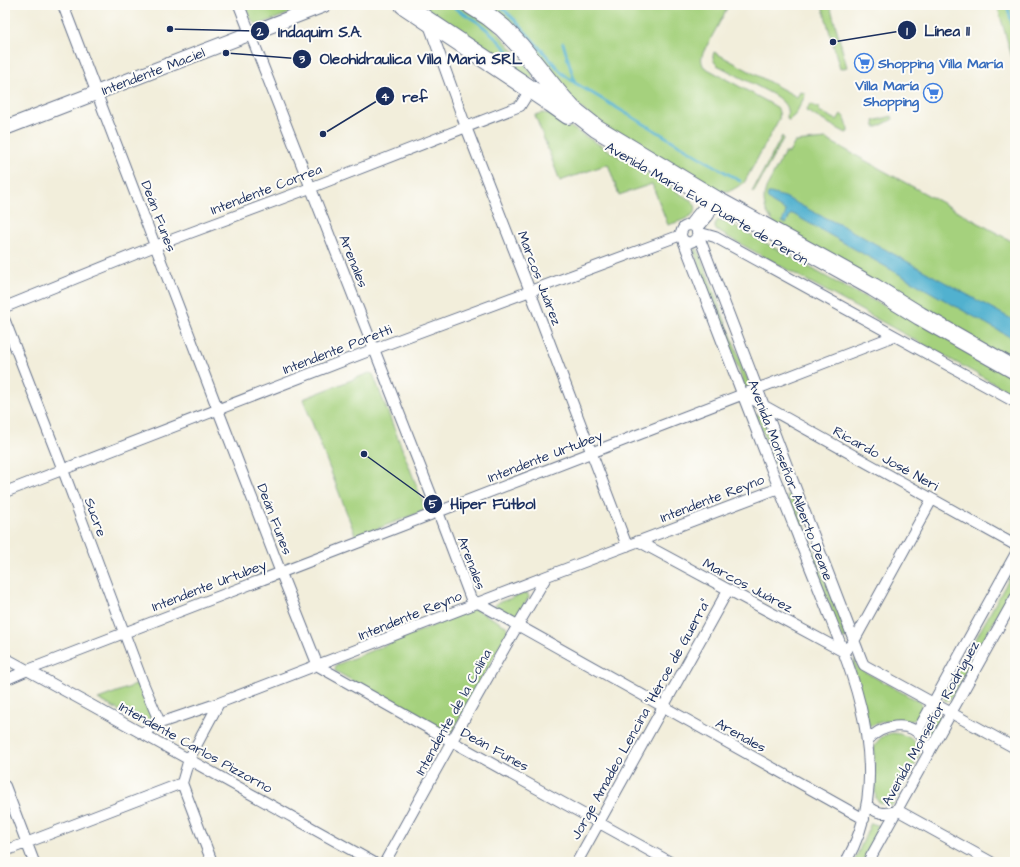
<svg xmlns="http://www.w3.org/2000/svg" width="1020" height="867" viewBox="0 0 1020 867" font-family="'Architects Daughter',sans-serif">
<rect width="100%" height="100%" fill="#fdfcf7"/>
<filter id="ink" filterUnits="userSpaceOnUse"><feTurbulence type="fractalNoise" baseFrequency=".025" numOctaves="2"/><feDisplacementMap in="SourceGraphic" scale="8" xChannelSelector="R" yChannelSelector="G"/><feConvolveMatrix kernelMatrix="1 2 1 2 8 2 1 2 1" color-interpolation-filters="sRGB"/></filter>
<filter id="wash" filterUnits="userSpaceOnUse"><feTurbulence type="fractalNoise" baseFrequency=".012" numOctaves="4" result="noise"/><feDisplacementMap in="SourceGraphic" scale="16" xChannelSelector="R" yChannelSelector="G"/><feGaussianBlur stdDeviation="0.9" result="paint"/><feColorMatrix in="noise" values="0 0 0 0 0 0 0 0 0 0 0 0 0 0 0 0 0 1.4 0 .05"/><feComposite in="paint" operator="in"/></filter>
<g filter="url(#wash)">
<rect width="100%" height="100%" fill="#f2eedb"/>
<path fill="#a5d17d" stroke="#60806e" d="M245,5H313L258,25C250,22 248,12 245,5Z
M418,5H464L488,21L534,75L529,80Z
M481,5H729L703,53C701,58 701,62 704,67L775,106C779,110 780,113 779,119L744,183L732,190L728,191H715L595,122Z
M822,5H830L847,67L840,69Z
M997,5H1015V68Z
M714,52L797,97L800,92L804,93L805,96L795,115L789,120H788L787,119C789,106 784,102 774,95L717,65C713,61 712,57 714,52Z
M810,104L819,108V111L837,120L841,114C846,118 848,126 848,132L846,133L806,111Z
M543,113L549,114L692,201C706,215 677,222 668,225L652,184L619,195L608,164L560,181L535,115Z
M892,116L893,119L878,127H875L874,121Z
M782,136L783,137V139L754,192H752L781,138Z
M826,139L1015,243V364L776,226C766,213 761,204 766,188L785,152L789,153L795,142Z
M720,220L728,222L841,285L859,294L910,317L1015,376V395L717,231C714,228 715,224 717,221Z
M695,248L698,250L750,385L749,387L747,388L745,387L694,252Z
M369,373L373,374L426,510L356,537L303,399Z
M757,414L762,416L785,475L783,477H780L756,415Z
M790,493L792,494L846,635V637L845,638L842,637L787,496Z
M1015,568V584L950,700C946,702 944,701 944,696Z
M526,593L528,594L529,597L516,618H515L495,607V606L497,603Z
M474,609L477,610L506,626L509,630L453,730L449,733H447L335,671V669L336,665Z
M855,659L858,668L921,703C922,708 922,711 919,715C912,726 898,720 887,721C881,721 875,725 869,726L853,665Z
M138,684L151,714L150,720L146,723L139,722L98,699Z
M935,714L939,716L940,719L930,736L926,729L933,716Z
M892,733C907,734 922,741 918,759L895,801L892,805L888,806L880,803L876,798L875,792L874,751C875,741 882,735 892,733Z
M871,823L883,827L863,862H854Z"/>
<path fill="#51b1cf" stroke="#367096" d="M768,193H770L785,197L821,216L841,225L1015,321V340L793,214L790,215L786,224L782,222L785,215L786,211L771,202L767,198Z"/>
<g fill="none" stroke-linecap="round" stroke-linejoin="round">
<path stroke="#51b1cf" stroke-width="3" d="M450,5L479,23L492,34L510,53
M499,5L514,19L562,73L575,83L740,181
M1007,5L1015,34
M563,43L575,83"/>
</g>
</g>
<g filter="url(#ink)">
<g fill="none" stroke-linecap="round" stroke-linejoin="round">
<g stroke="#66728a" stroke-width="12">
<path id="street" d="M63,5L218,410L281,573L318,666L451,741L670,862
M239,5L438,512L471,599L864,819
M428,22L466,127L530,291L627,546
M689,225L702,209L712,208
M697,229L709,215L712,208
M697,232L715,237L1015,402
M698,234C693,250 674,240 684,227C691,223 697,226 698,234L862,661L864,665L1015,748
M683,240C721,338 758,436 797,534C808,563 820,591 831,620C846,657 860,694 866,734C873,781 869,820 846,862
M5,307L155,246L310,188L520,106L525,98L529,88
M5,321L63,470L143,683L160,723
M743,394L1015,545
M5,492L374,349L681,235
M638,541L844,652L854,641L932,499
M5,658L91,705L373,862
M5,680L28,670L894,336
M917,732L1015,555
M141,733L160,723L219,703L547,576L779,488
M867,741C881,725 909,719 923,738C926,743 927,748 929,753
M5,786L34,862
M867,805C877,814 885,815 897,810L991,862
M5,851L182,783
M212,862L182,783L189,759L219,703
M385,862C438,766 490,670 547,576
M577,862L728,590
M868,862L1015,598"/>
</g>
<g stroke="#66728a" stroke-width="16">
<path id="secondary" d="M5,128L324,5"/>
</g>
<g stroke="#66728a" stroke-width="20">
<path id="highway" d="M404,5L551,103L568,115
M471,5L488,16L503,28L520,46L557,92L572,109L596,128L716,200L873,287L920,316L1015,370"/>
</g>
<use href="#street" stroke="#fff" stroke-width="10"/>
<use href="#secondary" stroke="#fff" stroke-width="14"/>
<use href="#highway" stroke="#fff" stroke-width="18"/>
</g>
</g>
<defs>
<g id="supermarket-ring" transform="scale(1)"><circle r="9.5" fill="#fdfcf7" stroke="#3f7fe0" stroke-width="1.5"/><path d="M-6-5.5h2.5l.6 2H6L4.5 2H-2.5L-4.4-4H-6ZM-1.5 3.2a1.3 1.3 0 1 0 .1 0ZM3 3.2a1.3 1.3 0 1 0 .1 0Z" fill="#3f7fe0"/></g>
</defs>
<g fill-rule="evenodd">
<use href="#supermarket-ring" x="864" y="63"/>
<use href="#supermarket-ring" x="933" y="93"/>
</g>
<g text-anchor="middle" stroke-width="4" stroke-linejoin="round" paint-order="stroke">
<g font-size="14" font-weight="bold" fill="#366cbe" stroke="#fdfcf7" text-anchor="start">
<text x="878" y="68">Shopping Villa María</text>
<text x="919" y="90" text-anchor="end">Villa María<tspan x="919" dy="16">Shopping</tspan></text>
</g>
<g font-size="14" fill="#1b2f5e" stroke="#fdfcf7">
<text transform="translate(153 71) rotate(-21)" y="5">Intendente Maciel</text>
<text transform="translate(266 189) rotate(-21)" y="5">Intendente Correa</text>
<text transform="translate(707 203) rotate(30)" y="5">Avenida María Eva Duarte de Perón</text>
<text transform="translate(159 216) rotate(69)" y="5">Deán Funes</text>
<text transform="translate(354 261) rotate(68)" y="5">Arenales</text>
<text transform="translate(540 278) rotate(69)" y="5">Marcos Juárez</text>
<text transform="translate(337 349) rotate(-21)" y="5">Intendente Poretti</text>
<text transform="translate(545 456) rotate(-21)" y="5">Intendente Urtubey</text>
<text transform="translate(886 458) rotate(29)" y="5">Ricardo José Neri</text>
<text transform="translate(791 480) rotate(69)" y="5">Avenida Monseñor Alberto Deane</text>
<text transform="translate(712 498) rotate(-21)" y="5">Intendente Reyno</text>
<text transform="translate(96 517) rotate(70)" y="5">Sucre</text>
<text transform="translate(275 519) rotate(69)" y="5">Deán Funes</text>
<text transform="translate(472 563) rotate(69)" y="5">Arenales</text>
<text transform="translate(209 585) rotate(-21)" y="5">Intendente Urtubey</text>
<text transform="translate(748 585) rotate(28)" y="5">Marcos Juárez</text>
<text transform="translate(410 615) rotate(-22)" y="5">Intendente Reyno</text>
<text transform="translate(453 712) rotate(-61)" y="5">Intendente de la Colina</text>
<text transform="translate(640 719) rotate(-61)" y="5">Jorge Amadeo Lencina “Héroe de Guerra”</text>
<text transform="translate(930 723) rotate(-61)" y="5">Avenida Monseñor Rodriguez</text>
<text transform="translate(741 735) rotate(29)" y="5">Arenales</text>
<text transform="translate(196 747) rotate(29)" y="5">Intendente Carlos Pizzorno</text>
<text transform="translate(495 749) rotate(29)" y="5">Deán Funes</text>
</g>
</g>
<path fill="none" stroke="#1b2f5e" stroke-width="1.5" d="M833 42L907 30M170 29L260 31M226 53L302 59M323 134L385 96M364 454L433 504"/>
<g fill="#1b2f5e" stroke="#fdfcf7" stroke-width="1.5">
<circle cx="833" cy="42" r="4"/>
<circle cx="170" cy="29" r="4"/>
<circle cx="226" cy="53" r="4"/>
<circle cx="323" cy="134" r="4"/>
<circle cx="364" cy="454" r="4"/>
<circle cx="907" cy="30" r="10"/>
<circle cx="260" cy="31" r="10"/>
<circle cx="302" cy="59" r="10"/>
<circle cx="385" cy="96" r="10"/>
<circle cx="433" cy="504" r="10"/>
</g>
<g font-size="12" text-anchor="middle" font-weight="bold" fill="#fff">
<text x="907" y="35">1</text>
<text x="260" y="36">2</text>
<text x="302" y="63">3</text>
<text x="385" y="101">4</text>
<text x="433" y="508">5</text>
</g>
<g font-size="15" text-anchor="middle" font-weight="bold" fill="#1b2f5e" stroke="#fdfcf7" stroke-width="4" stroke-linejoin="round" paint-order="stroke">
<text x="947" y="36">Línea 11</text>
<text x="320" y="37">Indaquim S.A.</text>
<text x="421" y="64">Oleohidraulica Villa Maria SRL</text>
<text x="415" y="102">ref</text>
<text x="493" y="509">Hiper Fútbol</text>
</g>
<rect width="1020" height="867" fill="none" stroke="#fdfcf7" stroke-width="20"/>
</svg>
